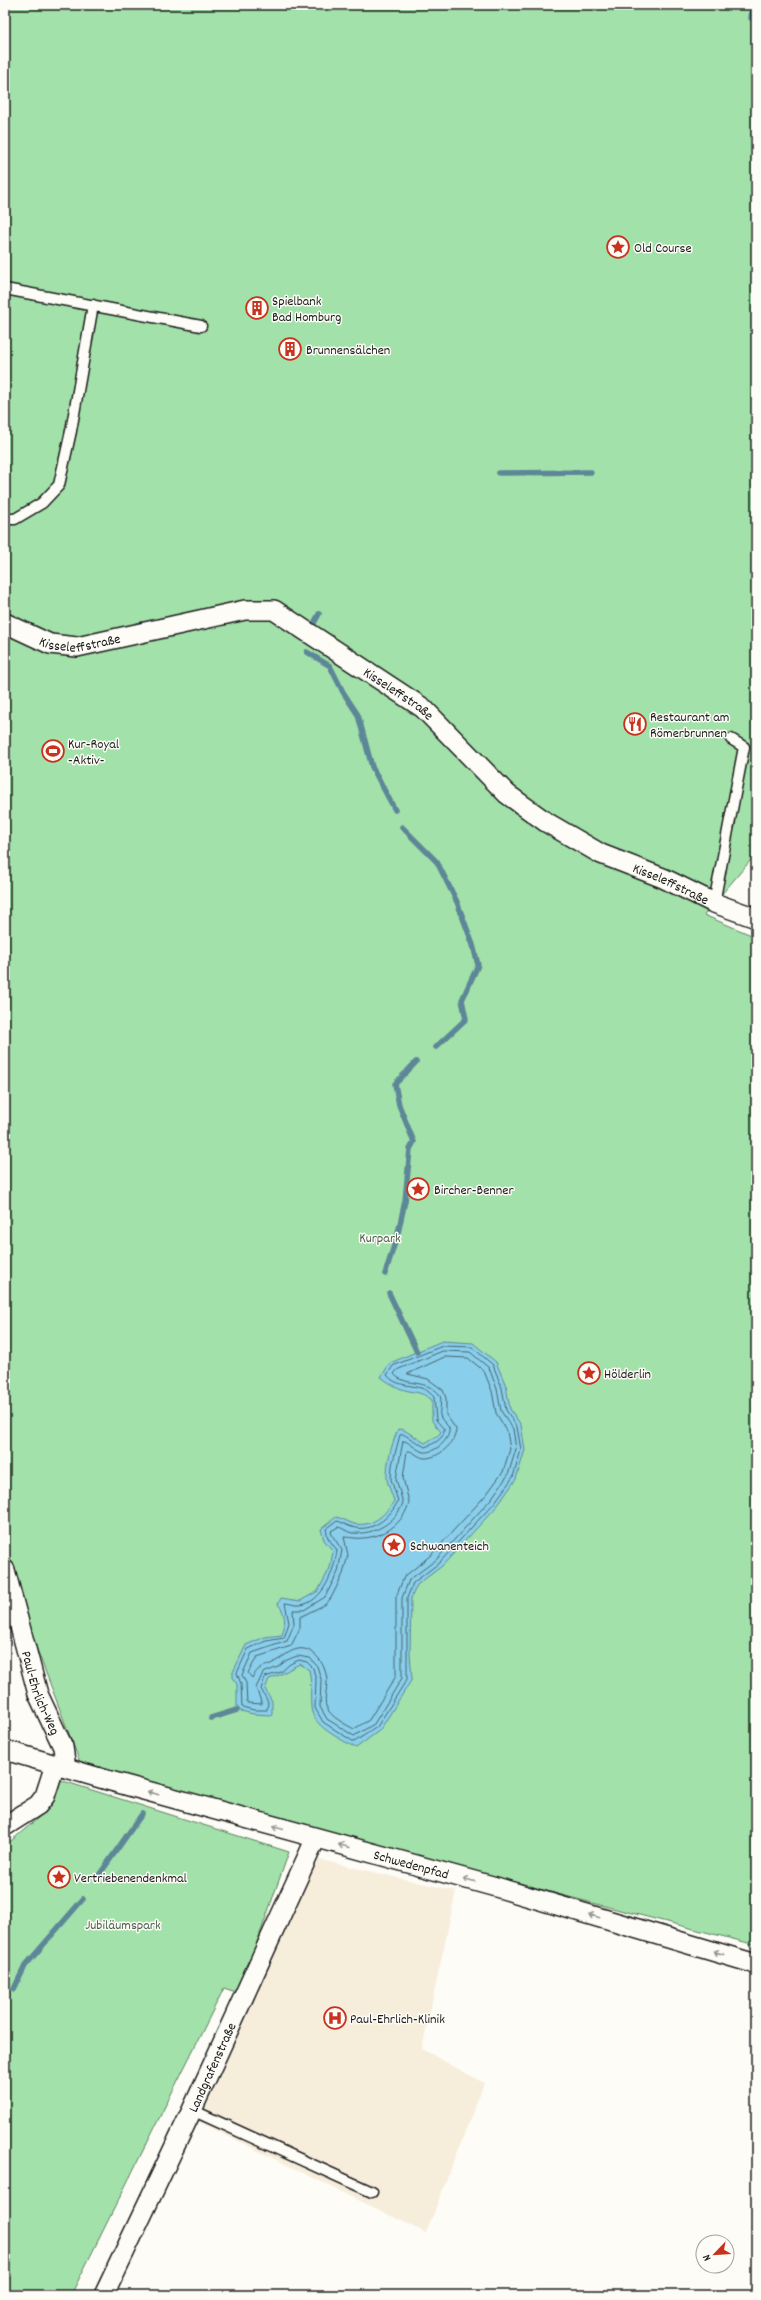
<svg xmlns="http://www.w3.org/2000/svg" width="761" height="2300" viewBox="0 0 761 2300" font-family="Dekko,sans-serif">
<rect width="100%" height="100%" fill="#fdfcf7"/>
<filter id="ink" filterUnits="userSpaceOnUse"><feTurbulence type="fractalNoise" baseFrequency=".025" numOctaves="2"/><feDisplacementMap in="SourceGraphic" scale="8" xChannelSelector="R" yChannelSelector="G"/><feConvolveMatrix kernelMatrix="1 2 1 2 8 2 1 2 1" color-interpolation-filters="sRGB"/></filter>
<g filter="url(#ink)">
<path fill="#f7eddb" d="M312,1858L456,1891L422,2049L484,2083L426,2233L193,2119Z"/>
<path fill="#a2e1a9" stroke="#5f7e62" d="M5,5H756V854L704,915L756,937V1945L309,1830L81,1765L22,1610L5,1537Z
M60,1780L289,1852L239,1993L224,1988L71,2295H5V1846L51,1807Z"/>
<path fill="#89ceea" stroke="#5d8798" d="M442,1341L473,1343L496,1362L506,1386L510,1409L521,1425L525,1450L516,1479L498,1505L442,1566L417,1585L411,1598L410,1654L412,1679L380,1730L356,1748C341,1739 312,1727 311,1707C310,1694 312,1683 309,1670L300,1664C288,1669 283,1675 269,1679L265,1689L272,1701V1715L253,1714L237,1710V1684L233,1679V1672L246,1645L265,1637L282,1635C286,1623 286,1614 278,1604L281,1598L300,1601L318,1591L330,1568L333,1551L324,1540L321,1529L336,1517C342,1518 348,1522 354,1524C373,1527 385,1515 394,1501C392,1494 388,1486 387,1479C386,1463 392,1444 398,1429L404,1430L425,1443L437,1436L441,1432L432,1421V1400C423,1393 419,1393 409,1391C398,1389 389,1383 381,1377L390,1363Z"/>
<g fill="none" stroke-linecap="round" stroke-linejoin="round">
<path stroke="#48636e" stroke-width="1" d="M443,1346L472,1347L493,1365L502,1388L506,1410L517,1427L521,1450L513,1477L495,1502L439,1563L413,1583L407,1598V1679L377,1727L354,1742L323,1722L315,1708L316,1680L313,1668L307,1662L299,1660L290,1664L281,1672L265,1677L261,1689L268,1702L267,1710H254L242,1707L241,1684L237,1673L248,1649L266,1641L284,1638L289,1623L285,1603C290,1603 295,1606 300,1605C323,1603 335,1569 337,1550L328,1538L326,1529L337,1521C342,1522 347,1526 352,1527C372,1533 390,1518 398,1501L391,1479L392,1465L400,1435L403,1434L425,1447C433,1444 445,1439 444,1429L436,1420L434,1397C431,1394 427,1390 424,1389C411,1384 396,1387 387,1375L393,1366Z
M443,1351L470,1352L489,1368L497,1389L501,1411L513,1429L516,1449L508,1475L491,1499L436,1560L409,1580L402,1598V1678L374,1724L354,1736L327,1719L320,1707L321,1679L317,1666L310,1658L297,1656L287,1660L278,1667L263,1673L256,1688L262,1704L247,1703L246,1683L242,1675L252,1653L287,1641L294,1624L293,1610H304L325,1597L338,1572L342,1550L332,1535L331,1531L338,1527C343,1528 347,1532 352,1533C375,1535 395,1523 403,1503L396,1479L403,1441H405C411,1444 418,1451 424,1452C435,1453 451,1439 449,1428C447,1424 443,1422 441,1418C437,1411 444,1401 439,1394C427,1379 405,1387 394,1374L397,1370Z
M445,1357L468,1358L484,1371L492,1391L496,1413L507,1431L510,1449L503,1472L486,1495L431,1555L404,1577L396,1597V1676L369,1720L354,1729C345,1724 330,1717 326,1706C324,1699 327,1689 327,1682C327,1667 315,1646 298,1649C288,1651 284,1657 276,1661C264,1669 261,1663 252,1678L248,1673L257,1657L291,1646L300,1628V1617L326,1604L331,1598L343,1574L348,1555L344,1537C350,1537 356,1539 363,1538C383,1537 404,1524 409,1502L403,1478L407,1451C413,1450 417,1457 424,1458C438,1459 456,1443 456,1429L446,1415V1398L443,1390L428,1379L408,1374Z"/>
<path stroke="#5d8798" stroke-width="5.5" d="M752,10L751,18L756,20
M499,473L591,472
M313,625L319,614
M307,652L330,666L343,692L358,715L372,767L395,810
M402,827L437,862L457,902L473,945L478,965L462,1000L466,1019L436,1047
M385,1274L398,1233L405,1201L410,1149L414,1142L399,1105L395,1084L416,1062
M389,1293L417,1352
M211,1718L237,1710
M97,1878L142,1814
M14,1989L25,1966L83,1899"/>
<g stroke="#1c1c1c" stroke-width="13">
<path id="service" d="M5,289L201,326
M5,519H15L42,503L59,485L71,431L93,305
M714,903L744,747L731,739
M192,2110L372,2192"/>
</g>
<g stroke="#1c1c1c" stroke-width="22">
<g id="minor">
<path id="s1" d="M5,623L50,644L77,647L245,610H274L423,708L507,794L546,822L601,854L663,878L714,903L756,918"/>
<path id="s2" d="M5,1570L38,1694L63,1747L66,1768"/>
<path id="s3" d="M5,1750L107,1780L496,1887L756,1964"/>
<path d="M5,1826L38,1805L45,1796L55,1765"/>
<path id="s4" d="M104,2295L192,2110L316,1838"/>
</g>
</g>
<use href="#service" stroke="#fdfcf7" stroke-width="10"/>
<use href="#minor" stroke="#fdfcf7" stroke-width="19"/>
</g>
<defs><path id="oneway-shaft" d="M-6 0H5M1.5-3L5.5 0L1.5 3" fill="none" stroke-width="1.6" stroke-linecap="round" stroke-linejoin="round"/></defs>
<g stroke="#989794">
<use href="#oneway-shaft" transform="translate(153 1793) rotate(-164)"/>
<use href="#oneway-shaft" transform="translate(278 1828) rotate(-165)"/>
<use href="#oneway-shaft" transform="translate(344 1846) rotate(-165)"/>
<use href="#oneway-shaft" transform="translate(469 1880) rotate(-165)"/>
<use href="#oneway-shaft" transform="translate(594 1916) rotate(-164)"/>
<use href="#oneway-shaft" transform="translate(719 1953) rotate(-164)"/>
</g>
</g>
<defs>
<g id="sight-ring" transform="scale(1.15)"><circle r="9.5" fill="#fdfcf7" stroke="#c8321e" stroke-width="1.5"/><path d="M0-6L1.8-2.2L6-1.7L2.9 1.2L3.7 5.4L0 3.3L-3.7 5.4L-2.9 1.2L-6-1.7L-1.8-2.2Z" fill="#c8321e"/></g>
<g id="building-ring" transform="scale(1.15)"><circle r="9.5" fill="#fdfcf7" stroke="#c8321e" stroke-width="1.5"/><path d="M-4-6H4V6H1V3H-1V6H-4ZM-2.5-4.3h1.7v1.8h-1.7ZM.8-4.3h1.7v1.8H.8ZM-2.5-1h1.7V.8h-1.7ZM.8-1h1.7V.8H.8Z" fill="#c8321e"/></g>
<g id="restaurant-ring" transform="scale(1.15)"><circle r="9.5" fill="#fdfcf7" stroke="#c8321e" stroke-width="1.5"/><path d="M-5-6h1v4h1v-4h1v4h1v-4h1v5L-1.5 .5V6h-2V.5L-5-1ZM5-6V6H3V1.5H1.5Q1.5-4 5-6Z" fill="#c8321e"/></g>
<g id="stadium-ring" transform="scale(1.15)"><circle r="9.5" fill="#fdfcf7" stroke="#c8321e" stroke-width="1.5"/><path d="M0-5a6.5 5 0 1 0 0 10a6.5 5 0 1 0 0-10ZM-3.5-1.8h7v3.6h-7Z" fill="#c8321e"/></g>
<g id="hospital-ring" transform="scale(1.15)"><circle r="9.5" fill="#fdfcf7" stroke="#c8321e" stroke-width="1.5"/><path d="M-5-5h3v3.5h4V-5h3V5h-3V1.5h-4V5h-3Z" fill="#c8321e"/></g>
</defs>
<g fill-rule="evenodd">
<use href="#sight-ring" x="618" y="247"/>
<use href="#building-ring" x="257" y="308"/>
<use href="#building-ring" x="290" y="349"/>
<use href="#restaurant-ring" x="635" y="724"/>
<use href="#stadium-ring" x="53" y="751"/>
<use href="#sight-ring" x="418" y="1189"/>
<use href="#sight-ring" x="589" y="1373"/>
<use href="#sight-ring" x="394" y="1545"/>
<use href="#sight-ring" x="59" y="1877"/>
<use href="#hospital-ring" x="335" y="2018"/>
</g>
<g text-anchor="middle" stroke-width="3" stroke-linejoin="round" paint-order="stroke">
<g font-size="14" fill="#1c1c1c" stroke="#fdfcf7" text-anchor="start">
<text x="634" y="252">Old Course</text>
<text x="272" y="305">Spielbank<tspan x="272" dy="16">Bad Homburg</tspan></text>
<text x="306" y="354">Brunnensälchen</text>
<text x="650" y="721">Restaurant am<tspan x="650" dy="16">Römerbrunnen</tspan></text>
<text x="68" y="748">Kur-Royal<tspan x="68" dy="16">-Aktiv-</tspan></text>
<text x="434" y="1194">Bircher-Benner</text>
<text x="604" y="1378">Hölderlin</text>
<text x="410" y="1550">Schwanenteich</text>
<text x="74" y="1882">Vertriebenendenkmal</text>
<text x="350" y="2023">Paul-Ehrlich-Klinik</text>
</g>
<g font-size="14" fill="#1c1c1c" stroke="#fdfcf7">
<text dy="5" stroke="none"><textPath href="#s1" startOffset="80">Kisseleffstraße</textPath></text>
<text dy="5" stroke="none"><textPath href="#s1" startOffset="428">Kisseleffstraße</textPath></text>
<text dy="5" stroke="none"><textPath href="#s1" startOffset="764">Kisseleffstraße</textPath></text>
<text dy="5" stroke="none"><textPath href="#s2" startOffset="128">Paul-Ehrlich-Weg</textPath></text>
<text dy="5" stroke="none"><textPath href="#s3" startOffset="422">Schwedenpfad</textPath></text>
<text dy="5" stroke="none"><textPath href="#s4" startOffset="252">Landgrafenstraße</textPath></text>
</g>
<g font-size="14" fill="#4b614d" stroke="#fdfcf7">
<text x="380" y="1242">Kurpark</text>
<text x="123" y="1929">Jubiläumspark</text>
</g>
</g>
<rect width="761" height="2300" fill="none" stroke="#fdfcf7" stroke-width="20"/>
<rect x="10" y="10" width="741" height="2280" fill="none" stroke="#1c1c1c" stroke-width="1.5" filter="url(#ink)"/>
<g transform="translate(715 2254) rotate(245)"><circle r="19" fill="#fdfcf7" stroke="#a3a29f"/>
<path d="M0-3L7 15L0 10L-7 15Z" fill="#c8321e"/>
<text y="-6" font-size="11" font-weight="bold" text-anchor="middle" fill="#1c1c1c">N</text>
</g>
</svg>
